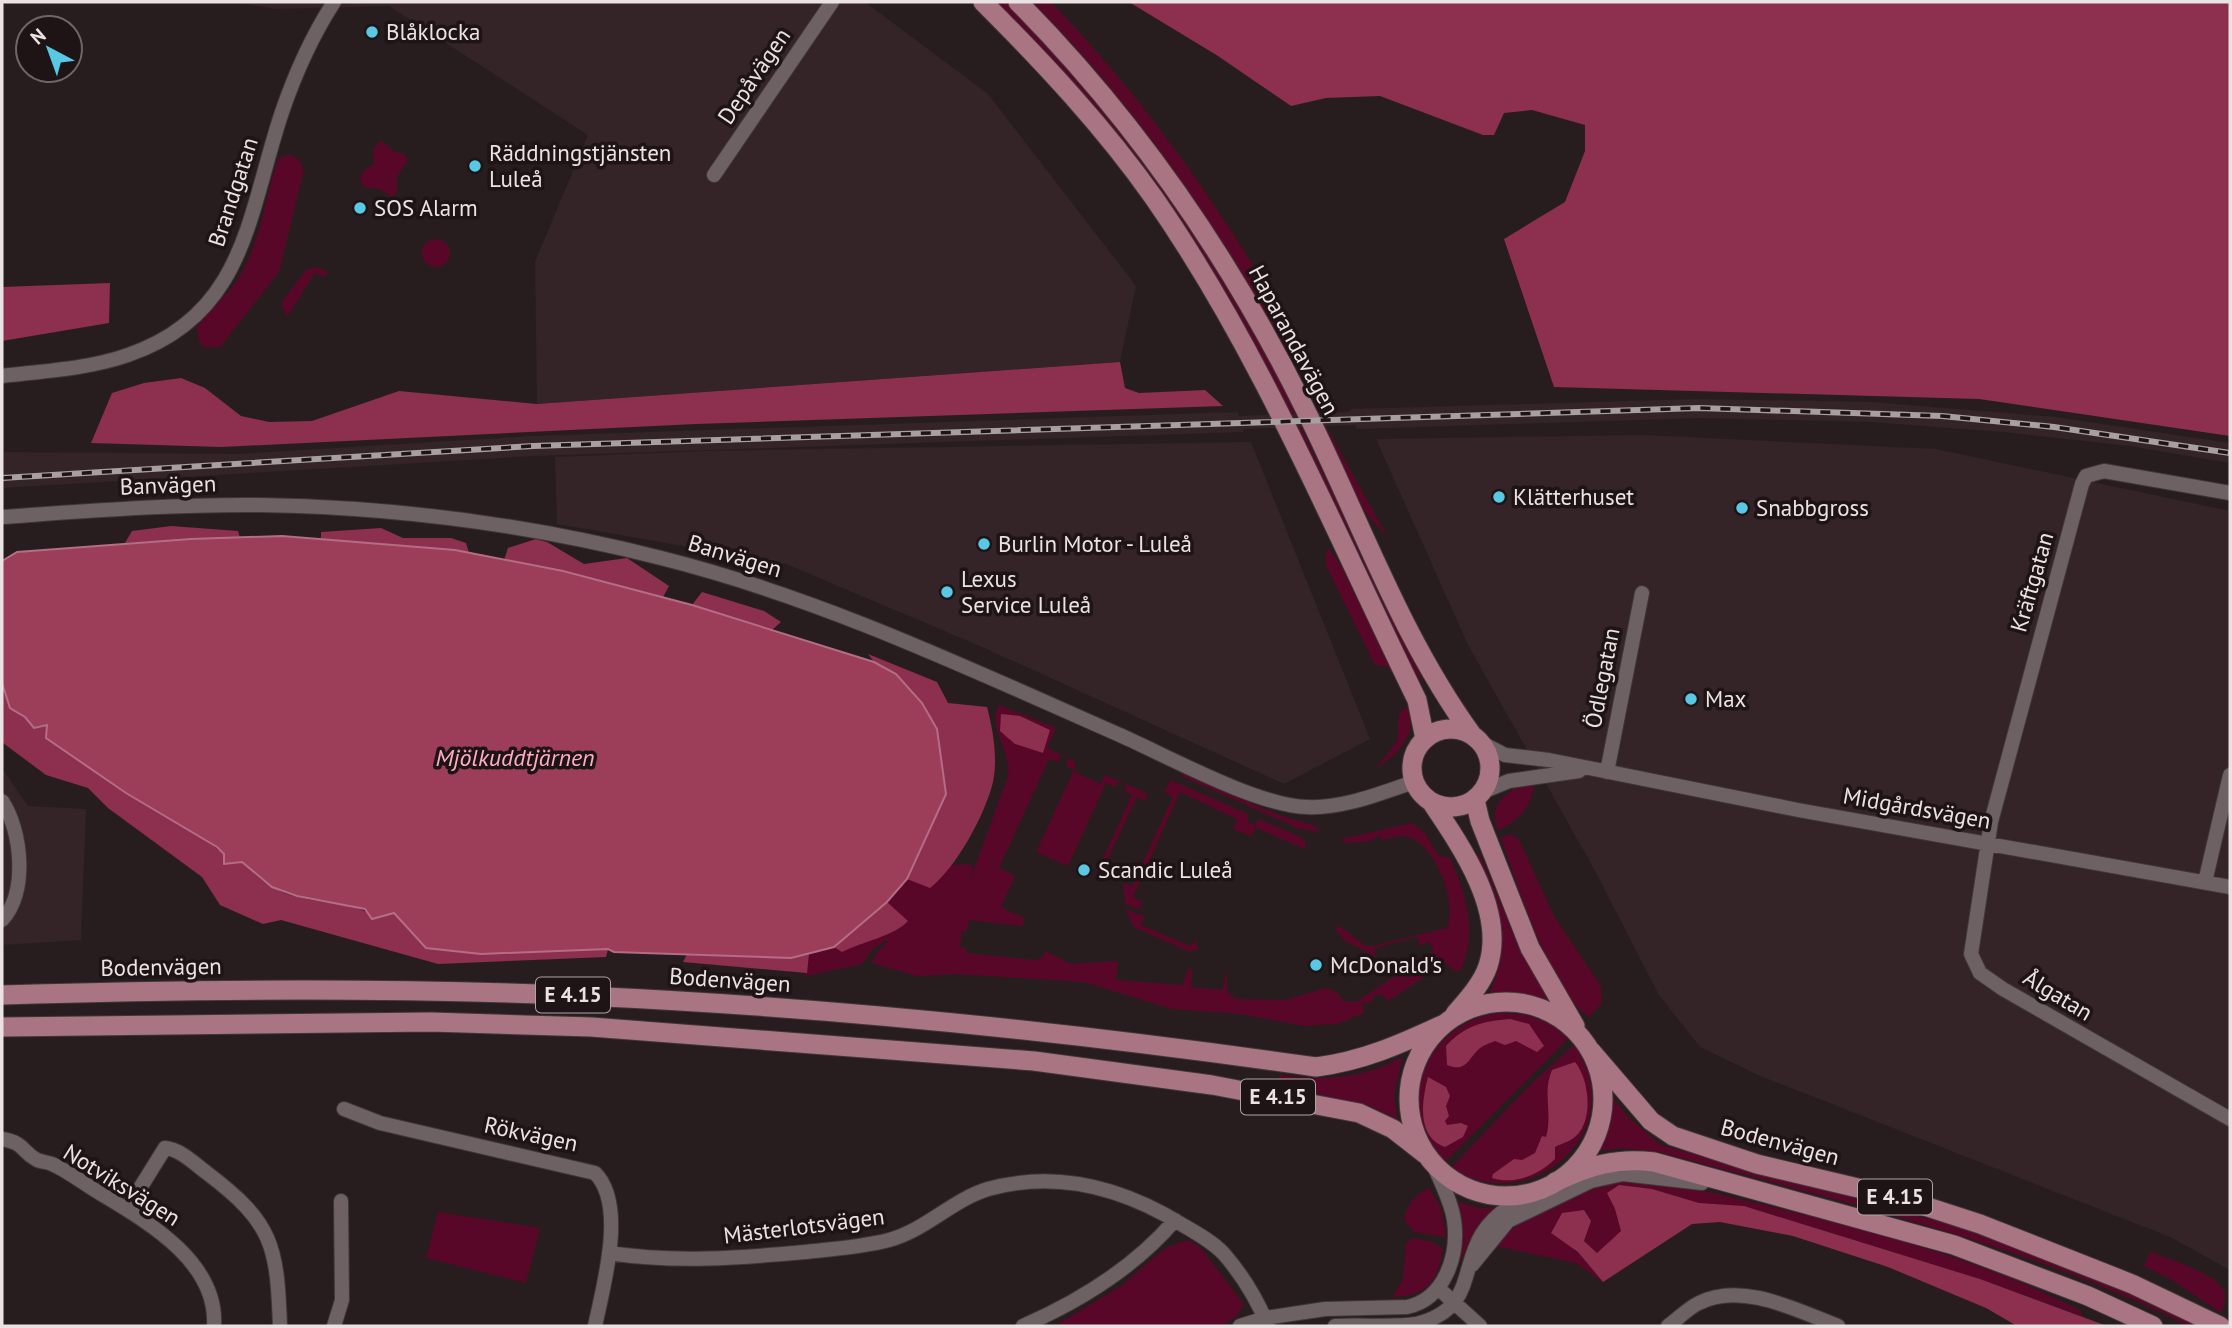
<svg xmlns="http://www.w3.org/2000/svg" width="2232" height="1328" viewBox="0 0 2232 1328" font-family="'PT Sans',sans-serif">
<rect width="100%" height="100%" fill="#271d1f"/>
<path fill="#342327" d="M237,2H865L988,94L1136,286L1120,362L537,404L535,262L588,135L389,6L273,9Z
M1699,399L1872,402L2055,417L2230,443V463L2129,446L2002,432L1871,422L1699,418L1357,429L1355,425L1244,429L1243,432L533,456L2,488V452L239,454L532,436L1238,412L1239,416L1349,412L1351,409Z
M1645,435L1936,449L2230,511V1270L2170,1237L1758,1075L1700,1047L1659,995L1594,869L1468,645L1376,439Z
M1251,442L1370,739L1284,784L980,646L786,564L557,524L555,457L704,451Z
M2,768L28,806L86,809L81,940L2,945Z"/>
<path fill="#590728" d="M997,2H1006L1020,16C1050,48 1082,80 1109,115C1182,208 1247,306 1295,414L1287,415C1221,263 1116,118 997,2Z
M1032,2H1051C1144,98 1220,206 1287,322L1294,336L1290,337L1286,331L1284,334L1287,343L1292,341L1293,343L1288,346L1291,359C1219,229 1138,107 1032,2Z
M381,140L393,151L404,154L408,160L397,177V192L393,197L377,188H365L360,181L362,172L374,164L373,149Z
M289,155L299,159L304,170L279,272L220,347H205L199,342L197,327C207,312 222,300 233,286C258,252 264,207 275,168L279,158Z
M422 253a14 14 0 1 1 28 0a14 14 0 1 1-28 0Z
M316,267L328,272L325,277L315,273L287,317L281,303L306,270Z
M1321,426H1326L1388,538L1365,512Z
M1294,427H1301L1424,683L1415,673Z
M1329,549L1342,567L1393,675L1386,666L1375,665L1326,565V552Z
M772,630L874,662L947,865L971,864L973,869L969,883L1008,776C1012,754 986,724 999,705L1056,728L1047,748L1076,762L1075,772L1101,784L1105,775L1147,793L1146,801L1137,797L1103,869L1099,867L1132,795L1124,791L1127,786L1118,782L1115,787L1106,783L1068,866L1036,852L1074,770L1066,766L1068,759L1061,755L1057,762L1049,759L999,868L1015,876L1001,907L1024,918L1023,926L969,920L967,931H962L960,947L966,948V953L1036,960L1042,958L1045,951L1071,964L1118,961L1116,980L1183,985L1188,968L1192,970L1191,987L1222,990L1227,969V991L1236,999L1286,1000L1325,988L1335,991L1344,1001L1356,1002L1434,950L1428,941L1420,946L1417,937L1375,948V957L1344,940L1336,930L1338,925L1366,946H1373L1447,928C1457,902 1437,847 1409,837C1401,834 1390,838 1382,840L1380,835L1371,841L1346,843L1341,839L1412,823L1425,833L1438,855L1450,858C1466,892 1478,933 1461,969L1456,972L1446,963L1388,1001L1383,995H1375L1371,1002L1362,1004L1364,1013L1337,1024L1304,1026L1242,1014L1172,1009L1084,982L956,974L917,976L872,963L877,952L888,942L887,940L873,949L862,964L805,976L809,954L791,958Z
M1407,707C1420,734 1396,755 1376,769L1397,741L1399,713Z
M1183,774L1284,817L1314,825L1320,832L1297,828L1179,775Z
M1171,780L1248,814V822L1255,825L1259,819L1301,837L1306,842L1305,849L1256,828L1251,836L1233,829L1237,819L1180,792L1133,897L1143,902L1139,909L1125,904L1123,883L1132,886L1173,797L1164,792Z
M1525,784H1534C1532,807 1518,821 1498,830C1488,806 1504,793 1525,784Z
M1510,834L1519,839L1554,916L1601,986L1602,1003L1589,1017C1550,993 1517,882 1501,838Z
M1480,855L1521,952L1548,1000L1531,995L1490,993C1513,938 1500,908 1477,856Z
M1125,909L1144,916L1141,925L1190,946L1196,940L1198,949L1190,952L1134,927Z
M1498,1013C1524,1012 1549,1019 1568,1039L1445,1162C1440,1156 1433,1152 1430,1146C1402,1087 1430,1025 1498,1013Z
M1574,1045C1634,1129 1530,1220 1451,1168L1530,1085Z
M1403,1057L1394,1093L1397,1119L1370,1106L1277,1084L1280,1075C1323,1082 1364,1078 1403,1057Z
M1610,1094L1627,1116L1661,1145L1983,1234L2102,1281L2204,1326H2189C2021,1242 1839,1201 1659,1152L1623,1148L1596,1151L1604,1132Z
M1635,1179C1683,1184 1729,1197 1775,1208C1880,1233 1986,1261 2081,1311L2082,1316L1980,1279L1744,1206L1699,1203L1652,1189L1615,1209L1621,1231L1597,1253L1584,1241L1591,1221L1562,1213L1551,1233L1578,1252L1603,1282L1576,1263L1495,1246C1530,1206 1583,1188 1635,1179Z
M1429,1188L1441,1207L1446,1237L1414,1232L1404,1220C1408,1203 1414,1196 1429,1188Z
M1451,1200L1479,1208H1496L1477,1226L1456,1270L1453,1269Z
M438,1212L540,1228L526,1283L426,1258Z
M1413,1238L1432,1242L1443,1249C1438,1281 1427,1296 1393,1297L1403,1279L1406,1243Z
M1188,1240L1200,1247L1244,1304L1236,1317L1221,1326H1055L1121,1286L1165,1248Z
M2150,1252C2167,1258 2218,1274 2224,1291C2227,1299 2224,1306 2221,1313L2169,1278L2144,1266Z"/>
<path fill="#8d2f4e" d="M1129,2H2230V436L1979,399L1554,387L1504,239L1565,202L1585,151V125L1532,110L1504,113L1494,135H1483L1380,96L1326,98L1291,106L1218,56Z
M110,283L109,323L2,341V287Z
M1120,362L1125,388L1139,393L1205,390L1223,406L696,424L221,447L91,443L112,393L144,383L181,378L205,388L241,416L269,422L312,421L399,391L537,404Z
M171,526L238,531L240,538L125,543L132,531Z
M381,528L403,538H451L466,543L469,553L321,540V532Z
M536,539L547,542L584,564L627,558L669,586L662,599L563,571L504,560L508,548Z
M702,592L764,611L781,622L772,630L692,605Z
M868,654L937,682L948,703L987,707C993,730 998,758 993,782C985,815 956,868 930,888L907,879L946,794L896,674L874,662Z
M2,683L5,686L4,694L29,722L47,725L46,738L126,793L208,841L233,862L242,861C251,870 261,881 272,887C304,906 347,898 379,918L394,913L411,933L481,954L608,949L606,957L438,964L281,920L263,924L220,905L202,877L108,808L88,788L46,775L3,743Z
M1001,714L1020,716L1050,730L1043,753L1015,744L1000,731Z
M887,902L908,921C895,936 861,942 842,952L834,947Z
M687,954L773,958L809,954L807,973L683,962Z
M1510,1019L1529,1024L1544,1046L1537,1052L1516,1041L1505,1045L1495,1041C1491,1043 1483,1045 1479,1049C1468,1059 1466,1073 1447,1065L1446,1046C1464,1026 1483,1021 1510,1019Z
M1575,1062C1589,1079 1594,1119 1576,1136C1571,1141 1561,1144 1555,1147V1159C1539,1175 1515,1185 1492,1178L1493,1174L1514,1159L1522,1160L1535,1153L1542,1136L1546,1137C1553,1114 1542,1093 1552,1070Z
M1428,1077L1446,1087L1450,1096L1446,1106L1449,1116L1445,1121L1447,1125L1461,1123L1468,1126L1463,1137L1445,1147C1416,1137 1422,1100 1428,1077Z
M1619,1185L1652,1189L1699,1203L1744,1206L1980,1279L2107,1326H2017L1986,1308L1888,1267L1793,1236L1720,1222L1692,1224L1603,1282L1578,1252L1551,1233L1562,1213L1584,1210L1591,1221L1584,1241L1597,1253L1621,1231L1615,1209L1607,1193Z"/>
<path fill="#9c3d5a" stroke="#b36e83" stroke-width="2" d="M282,536L455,550L563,571L692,605L874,662L896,674L922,703L937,729L946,794L907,879L887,902L834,947L791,958L614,952L608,949L481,954L426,948L394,913L372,919L365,909L297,896L272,887L242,862L224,864V854L217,847L126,793L46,738L47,725L34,728L25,717L10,708L2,683V561L17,552L191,539Z"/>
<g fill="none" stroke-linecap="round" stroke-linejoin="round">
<g stroke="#403739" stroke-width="16">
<path id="minor" d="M714,175L832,2
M2,376C43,371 88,369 128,355C246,315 248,213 282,112C295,74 312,36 334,2
M2230,493L2104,471L2086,476L2082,484L1991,822L1971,954L1980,973L2003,989L2230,1119
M2,517C88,511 174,504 260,505C394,507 531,525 661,558C821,598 972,670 1122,736C1169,757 1258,806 1307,807C1342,809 1381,793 1414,782
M1480,742L1505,755L1549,760L1798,810L2230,887
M1607,772L1642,593
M1482,792L1509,781L1579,771
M2,801C22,831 28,893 2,920
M2205,882L2230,775
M344,1109L380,1123L595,1173C627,1205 603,1287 595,1326
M2,1139C25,1143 21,1151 37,1160C42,1162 47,1162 52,1164C68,1171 83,1183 98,1192C146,1221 218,1261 214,1326
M127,1209L165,1148C180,1149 195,1164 207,1173C273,1223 277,1245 280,1326
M609,1253C675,1263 739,1258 805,1252C833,1249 862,1247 889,1240C926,1230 952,1200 988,1189C1057,1170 1122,1188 1181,1224C1195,1232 1213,1242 1224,1254C1243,1276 1257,1299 1268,1326
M1472,1265L1508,1221L1591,1181L1623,1174L1702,1183
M1438,1288L1480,1326
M334,1326L342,1300L341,1201
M1023,1326C1080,1301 1134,1268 1175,1220
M1240,1326L1265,1318L1325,1309L1407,1307C1445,1299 1459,1255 1454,1220C1451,1201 1441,1182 1433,1164
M1335,1326C1361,1324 1391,1328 1416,1324C1474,1310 1460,1270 1482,1234C1497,1210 1521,1199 1546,1187
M1668,1326C1678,1319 1688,1308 1699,1303C1742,1281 1798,1311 1838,1326"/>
</g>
<g stroke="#403739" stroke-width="21">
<path id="major" d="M983,2C1044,63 1104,127 1154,198C1262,353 1334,531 1417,700L1425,739
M1018,2C1135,120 1230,258 1304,407C1359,517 1400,636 1473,736
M1412 768a39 39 0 1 1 78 0a39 39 0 1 1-78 0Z
M1475,800L1480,821L1530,948L1575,1026
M1432,803C1461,846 1506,911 1488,966C1482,984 1467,1000 1455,1014
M2,995C196,989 391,987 584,996C829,1007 1073,1032 1316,1067C1363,1061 1401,1044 1444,1024
M1409 1099a97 97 0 1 1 194 0a97 97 0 1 1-194 0Z
M2,1027L431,1022L591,1027L1034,1061L1212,1085L1359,1113L1393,1129L1425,1154
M1591,1051L1651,1121L1673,1136L1757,1164L1900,1198L1980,1224L2132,1284L2220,1326
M1555,1182C1588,1166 1617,1157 1654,1162L1954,1245L2088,1296L2153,1326"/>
</g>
<use href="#minor" stroke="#6e6164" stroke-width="14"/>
<use href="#major" stroke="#aa7582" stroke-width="19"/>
<g stroke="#a89fa1" stroke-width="6">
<path id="rail" d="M2,478L533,446L1699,408L1942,416L2054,427L2230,453"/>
</g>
<use href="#rail" stroke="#1e1416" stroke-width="3.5" stroke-dasharray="10" stroke-linecap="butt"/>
</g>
<g fill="#58c8e4" stroke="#1e1416" stroke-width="2.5">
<circle cx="372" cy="32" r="7"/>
<circle cx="475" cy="166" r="7"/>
<circle cx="360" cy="208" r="7"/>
<circle cx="1499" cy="497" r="7"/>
<circle cx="1742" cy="508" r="7"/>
<circle cx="984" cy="544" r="7"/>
<circle cx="947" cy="592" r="7"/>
<circle cx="1691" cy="699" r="7"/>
<circle cx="1084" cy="870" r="7"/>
<circle cx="1316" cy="965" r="7"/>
</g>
<g text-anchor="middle" stroke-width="7" stroke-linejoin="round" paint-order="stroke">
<g fill="#1e1416" stroke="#ada4a6" stroke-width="2">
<rect x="536" y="977.5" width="74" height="35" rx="5"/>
<rect x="1241" y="1079.5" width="74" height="35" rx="5"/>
<rect x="1858" y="1179.5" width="74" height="35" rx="5"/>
</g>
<g font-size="21" font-weight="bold" fill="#eae2e3">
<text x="573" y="1002">E 4.15</text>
<text x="1278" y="1104">E 4.15</text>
<text x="1895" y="1204">E 4.15</text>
</g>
<g font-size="23" fill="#eae2e3" stroke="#1e1416" text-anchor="start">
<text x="386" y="40">Blåklocka</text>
<text x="489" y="161">Räddningstjänsten<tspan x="489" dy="26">Luleå</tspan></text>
<text x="374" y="216">SOS Alarm</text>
<text x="1513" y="505">Klätterhuset</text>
<text x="1756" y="516">Snabbgross</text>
<text x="998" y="552">Burlin Motor - Luleå</text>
<text x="961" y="587">Lexus<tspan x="961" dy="26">Service Luleå</tspan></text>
<text x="1705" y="707">Max</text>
<text x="1098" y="878">Scandic Luleå</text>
<text x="1330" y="973">McDonald's</text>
</g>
<g font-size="23" fill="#eae2e3" stroke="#1e1416">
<text transform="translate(754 76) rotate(-56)" y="8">Depåvägen</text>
<text transform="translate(233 192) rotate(-72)" y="8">Brandgatan</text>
<text transform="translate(1294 340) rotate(62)" y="8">Haparandavägen</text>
<text transform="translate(168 485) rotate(-2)" y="8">Banvägen</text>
<text transform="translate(735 556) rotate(17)" y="8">Banvägen</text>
<text transform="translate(2032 582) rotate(-74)" y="8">Kräftgatan</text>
<text transform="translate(1602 678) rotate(-79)" y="8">Ödlegatan</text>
<text transform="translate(1917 808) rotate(10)" y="8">Midgårdsvägen</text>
<text transform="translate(161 967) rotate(-1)" y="8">Bodenvägen</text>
<text transform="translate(730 980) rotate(4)" y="8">Bodenvägen</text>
<text transform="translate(2058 995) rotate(31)" y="8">Ålgatan</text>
<text transform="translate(531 1134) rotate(12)" y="8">Rökvägen</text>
<text transform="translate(1780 1142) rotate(15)" y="8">Bodenvägen</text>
<text transform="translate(122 1185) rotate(32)" y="8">Notviksvägen</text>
<text transform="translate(804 1226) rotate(-7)" y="8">Mästerlotsvägen</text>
</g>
<g font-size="24" font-style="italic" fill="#feaec1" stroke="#1e1416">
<text x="515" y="766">Mjölkuddtjärnen</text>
</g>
</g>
<rect width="2232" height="1328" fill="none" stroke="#eae2e3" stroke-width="7"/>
<g transform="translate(49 49) rotate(319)"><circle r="33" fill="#1e1416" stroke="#706668" stroke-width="2"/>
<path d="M0-5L12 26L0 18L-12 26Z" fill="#58c8e4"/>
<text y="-10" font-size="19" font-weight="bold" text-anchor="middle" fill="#eae2e3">N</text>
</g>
</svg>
